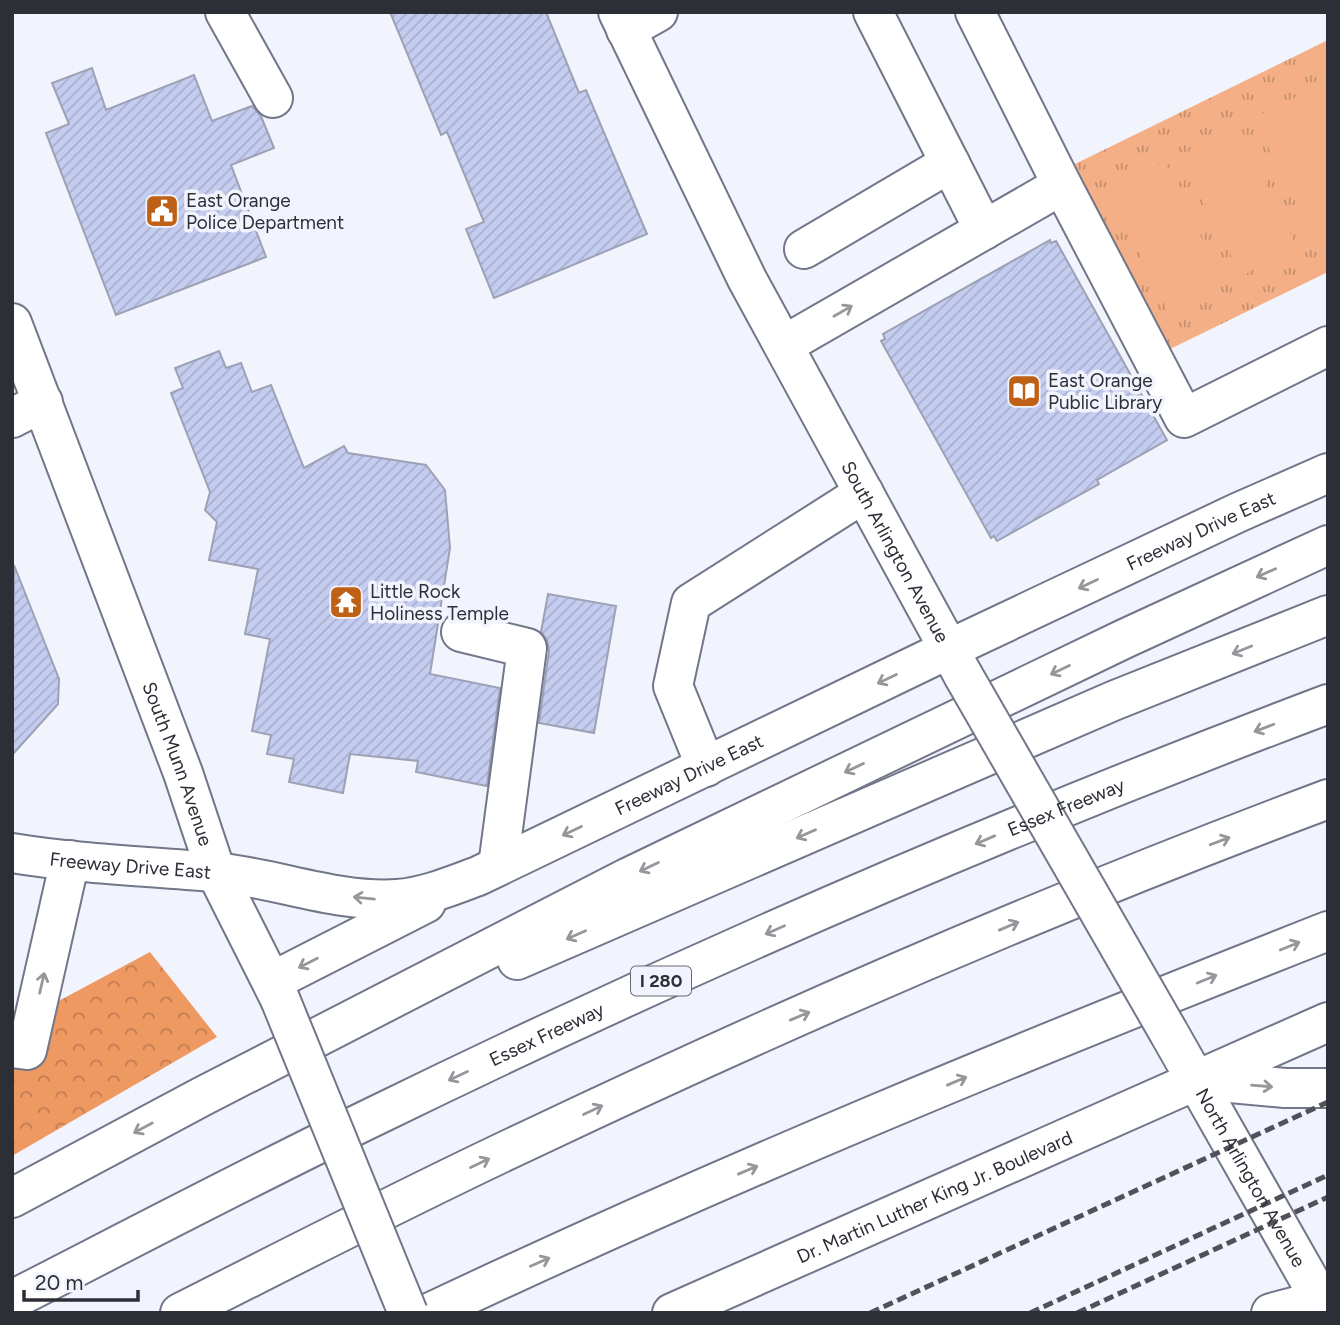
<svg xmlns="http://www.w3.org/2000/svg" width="1340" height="1325" viewBox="0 0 1340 1325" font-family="Figtree,sans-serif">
<defs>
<pattern id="forest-crowns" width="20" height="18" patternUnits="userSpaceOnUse" patternTransform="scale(1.75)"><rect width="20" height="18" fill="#ee9862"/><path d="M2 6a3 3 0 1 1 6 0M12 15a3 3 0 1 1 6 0" fill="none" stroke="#c17c52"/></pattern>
<pattern id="park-tufts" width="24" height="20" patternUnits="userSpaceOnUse" patternTransform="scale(1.75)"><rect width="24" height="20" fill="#f4af86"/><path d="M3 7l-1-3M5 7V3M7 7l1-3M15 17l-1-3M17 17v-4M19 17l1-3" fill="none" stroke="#c68f6e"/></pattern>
<pattern id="building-hatch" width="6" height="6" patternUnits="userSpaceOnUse" patternTransform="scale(1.75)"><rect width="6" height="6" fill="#c4ccf0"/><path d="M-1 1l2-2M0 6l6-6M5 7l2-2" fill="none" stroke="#a9b0ce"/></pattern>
</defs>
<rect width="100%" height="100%" fill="#f2f4fd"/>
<path fill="url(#forest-crowns)" d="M150,952L217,1037L12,1156V1026Z"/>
<path fill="url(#park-tufts)" d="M1328,40V272L1166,351L1075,164Z"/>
<path fill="#f4af86" d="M1310,90L1328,126V232L1314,239L1254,118Z
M1237,127L1297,248L1241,276L1181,155Z
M1165,162L1224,284L1168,312L1109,190Z"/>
<path fill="url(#building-hatch)" stroke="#9ca1b5" stroke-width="2" d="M390,12H546L579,93L586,90L647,234L494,298L466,229L484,222L447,132L441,135Z
M92,68L106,110L194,75L212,121L252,106L261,116L274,148L231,165L266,257L116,315L46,133L69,124L52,83Z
M1050,240L1051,243L1056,241L1167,440L1097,480L1099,484L997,541L994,536L991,538L881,341L885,339L883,334Z
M219,351L226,368L241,363L252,392L271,385L304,468L344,446L348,453L426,465L445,490L450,548L430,674L500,688L487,786L416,772L418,761L350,754L343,793L289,782L294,759L267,754L271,735L252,731L270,639L245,634L258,569L209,560L217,522L205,510L210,492L171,393L183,388L175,368Z
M14,565L59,679L58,704L12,755Z
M548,594L616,606L594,733L539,723L549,651L547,640L541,632Z"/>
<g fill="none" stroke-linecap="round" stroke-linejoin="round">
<g stroke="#717689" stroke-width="42">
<g id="minor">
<path d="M225,12L273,98"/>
<path id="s1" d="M618,12L747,279L963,675"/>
<path d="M873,12L984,230"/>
<path d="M975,12L1062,185L1184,418L1328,346"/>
<path d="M626,30L658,12"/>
<path d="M804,249L950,163"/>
<path d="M784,345L1062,185"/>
<path d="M12,418L43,402"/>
<path d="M461,632L527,648L498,866"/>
<path d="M706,767L673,686L691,603L864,493"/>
<path id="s2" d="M1169,1033L1328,1313"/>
<path d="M12,1048L27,1050L70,860"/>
<path d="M1271,1313L1328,1298"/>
</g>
</g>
<g stroke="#717689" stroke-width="42">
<g id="major">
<path id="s3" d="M12,323L183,773L216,872L280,999"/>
<path id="s4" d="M12,853C79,864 146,866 213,872C274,877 335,903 397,899C425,897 451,886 478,876L949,649L1237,513L1328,473"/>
<path d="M273,981L426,903"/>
<path d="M1198,1080L1285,1088H1328"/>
<path id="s5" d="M672,1313L1328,1022"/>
</g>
</g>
<g stroke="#717689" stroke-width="42">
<g id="highway">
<path d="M517,960L1113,701L1328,615"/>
<path d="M12,1198L203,1096L629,877L1124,639L1328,545"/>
<path id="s6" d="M12,1300C133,1238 253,1175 375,1116C686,964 1004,826 1328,704"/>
<path d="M180,1313C297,1254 413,1194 531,1139C792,1015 1058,900 1328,799"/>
<path d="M429,1313C723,1174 1025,1050 1328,931"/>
</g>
</g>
<use href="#minor" stroke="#fff" stroke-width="38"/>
<use href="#major" stroke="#fff" stroke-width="38"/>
<use href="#highway" stroke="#fff" stroke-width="38"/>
<path stroke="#50525a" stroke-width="5" stroke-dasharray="10 5" stroke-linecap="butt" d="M870,1313L1328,1102
M1030,1313L1328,1175
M1077,1313L1328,1197"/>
<g stroke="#717689" stroke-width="42" stroke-linecap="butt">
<path id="minor-bridge" d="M963,675L1169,1033"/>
</g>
<g stroke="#717689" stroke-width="42" stroke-linecap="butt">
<path id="major-bridge" d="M280,999L408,1313"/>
</g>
<use href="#minor-bridge" stroke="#fff" stroke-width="38"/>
<use href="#major-bridge" stroke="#fff" stroke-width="38"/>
</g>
<defs><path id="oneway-shaft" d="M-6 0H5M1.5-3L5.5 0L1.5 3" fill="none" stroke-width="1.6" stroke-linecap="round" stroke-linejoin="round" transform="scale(1.75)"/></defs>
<g stroke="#96979b">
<use href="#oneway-shaft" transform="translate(843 311) rotate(-30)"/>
<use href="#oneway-shaft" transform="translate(1266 573) rotate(156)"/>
<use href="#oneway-shaft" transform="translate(1088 584) rotate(155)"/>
<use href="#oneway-shaft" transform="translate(1242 650) rotate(158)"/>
<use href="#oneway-shaft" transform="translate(1060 670) rotate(154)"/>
<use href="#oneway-shaft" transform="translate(887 679) rotate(154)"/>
<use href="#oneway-shaft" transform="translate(1264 728) rotate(159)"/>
<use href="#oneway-shaft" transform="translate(854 768) rotate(154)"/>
<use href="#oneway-shaft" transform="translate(572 831) rotate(154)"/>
<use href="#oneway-shaft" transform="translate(806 834) rotate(156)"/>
<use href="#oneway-shaft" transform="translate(985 840) rotate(157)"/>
<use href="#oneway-shaft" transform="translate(1220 841) rotate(-21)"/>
<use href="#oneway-shaft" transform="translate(649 867) rotate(154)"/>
<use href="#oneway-shaft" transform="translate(364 898) rotate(-174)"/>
<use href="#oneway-shaft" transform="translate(1009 926) rotate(-23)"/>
<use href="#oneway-shaft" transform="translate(775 930) rotate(156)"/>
<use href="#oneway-shaft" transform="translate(576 935) rotate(156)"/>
<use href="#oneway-shaft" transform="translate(1290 946) rotate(-22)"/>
<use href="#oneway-shaft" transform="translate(308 963) rotate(153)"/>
<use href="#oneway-shaft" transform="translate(1207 979) rotate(-22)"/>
<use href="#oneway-shaft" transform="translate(42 983) rotate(-77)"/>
<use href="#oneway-shaft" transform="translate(800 1016) rotate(-23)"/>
<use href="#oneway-shaft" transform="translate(458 1076) rotate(155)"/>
<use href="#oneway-shaft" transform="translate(957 1081) rotate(-23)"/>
<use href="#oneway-shaft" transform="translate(1262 1086) rotate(5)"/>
<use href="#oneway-shaft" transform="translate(593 1110) rotate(-25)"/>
<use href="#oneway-shaft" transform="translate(143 1128) rotate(152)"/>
<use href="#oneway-shaft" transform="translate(480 1163) rotate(-26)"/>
<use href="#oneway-shaft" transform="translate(748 1170) rotate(-23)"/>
<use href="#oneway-shaft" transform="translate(540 1262) rotate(-24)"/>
</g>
<defs>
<g id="civic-square" transform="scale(1.75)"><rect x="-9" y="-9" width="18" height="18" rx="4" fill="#be6015" stroke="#f2f4fd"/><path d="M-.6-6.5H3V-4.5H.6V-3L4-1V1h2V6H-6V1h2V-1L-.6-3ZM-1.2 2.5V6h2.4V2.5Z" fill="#fff"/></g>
<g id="library-square" transform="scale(1.75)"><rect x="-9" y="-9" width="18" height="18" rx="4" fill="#be6015" stroke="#f2f4fd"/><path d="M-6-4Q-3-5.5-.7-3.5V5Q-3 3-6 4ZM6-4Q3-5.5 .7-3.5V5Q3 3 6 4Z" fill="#fff"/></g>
<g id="temple-square" transform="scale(1.75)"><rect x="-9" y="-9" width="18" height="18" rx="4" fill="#be6015" stroke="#f2f4fd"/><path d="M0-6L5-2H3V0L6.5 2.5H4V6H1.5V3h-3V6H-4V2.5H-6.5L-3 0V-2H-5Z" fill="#fff"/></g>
</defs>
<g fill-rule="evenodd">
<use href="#civic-square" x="162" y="211"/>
<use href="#library-square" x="1024" y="391"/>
<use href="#temple-square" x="346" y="602"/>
</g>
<g text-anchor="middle" stroke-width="7" stroke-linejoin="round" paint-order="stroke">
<rect fill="#f2f4fd" stroke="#686a72" stroke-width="2" x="631" y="966.5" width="60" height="29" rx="5"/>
<g font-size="18" font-weight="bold" fill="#2d2f37">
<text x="661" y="987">I 280</text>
</g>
<g font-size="19" fill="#2d2f37" stroke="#f2f4fd" text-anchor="start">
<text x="186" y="207">East Orange<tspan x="186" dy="22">Police Department</tspan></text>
<text x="1048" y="387">East Orange<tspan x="1048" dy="22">Public Library</tspan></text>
<text x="370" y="598">Little Rock<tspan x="370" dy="22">Holiness Temple</tspan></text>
</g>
<g font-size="19" fill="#2d2f37" stroke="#f2f4fd">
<text dy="7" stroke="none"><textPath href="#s4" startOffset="1274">Freeway Drive East</textPath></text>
<text dy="7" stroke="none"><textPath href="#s1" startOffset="607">South Arlington Avenue</textPath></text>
<text dy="7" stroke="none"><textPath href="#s3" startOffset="471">South Munn Avenue</textPath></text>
<text dy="7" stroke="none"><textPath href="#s4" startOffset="707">Freeway Drive East</textPath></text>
<text dy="7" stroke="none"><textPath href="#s6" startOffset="1164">Essex Freeway</textPath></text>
<text dy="7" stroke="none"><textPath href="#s4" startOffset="119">Freeway Drive East</textPath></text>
<text dy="7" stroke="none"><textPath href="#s6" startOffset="597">Essex Freeway</textPath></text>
<text dy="7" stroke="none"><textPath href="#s2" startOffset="166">North Arlington Avenue</textPath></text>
<text dy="7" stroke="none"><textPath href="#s5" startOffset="287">Dr. Martin Luther King Jr. Boulevard</textPath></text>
</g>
</g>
<rect width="1340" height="1325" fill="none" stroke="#2d2f37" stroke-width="28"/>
<path d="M24 1290v10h114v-10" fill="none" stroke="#2d2f37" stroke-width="3.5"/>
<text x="35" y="1290" font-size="21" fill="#2d2f37" stroke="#f2f4fd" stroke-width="5" paint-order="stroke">20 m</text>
</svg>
